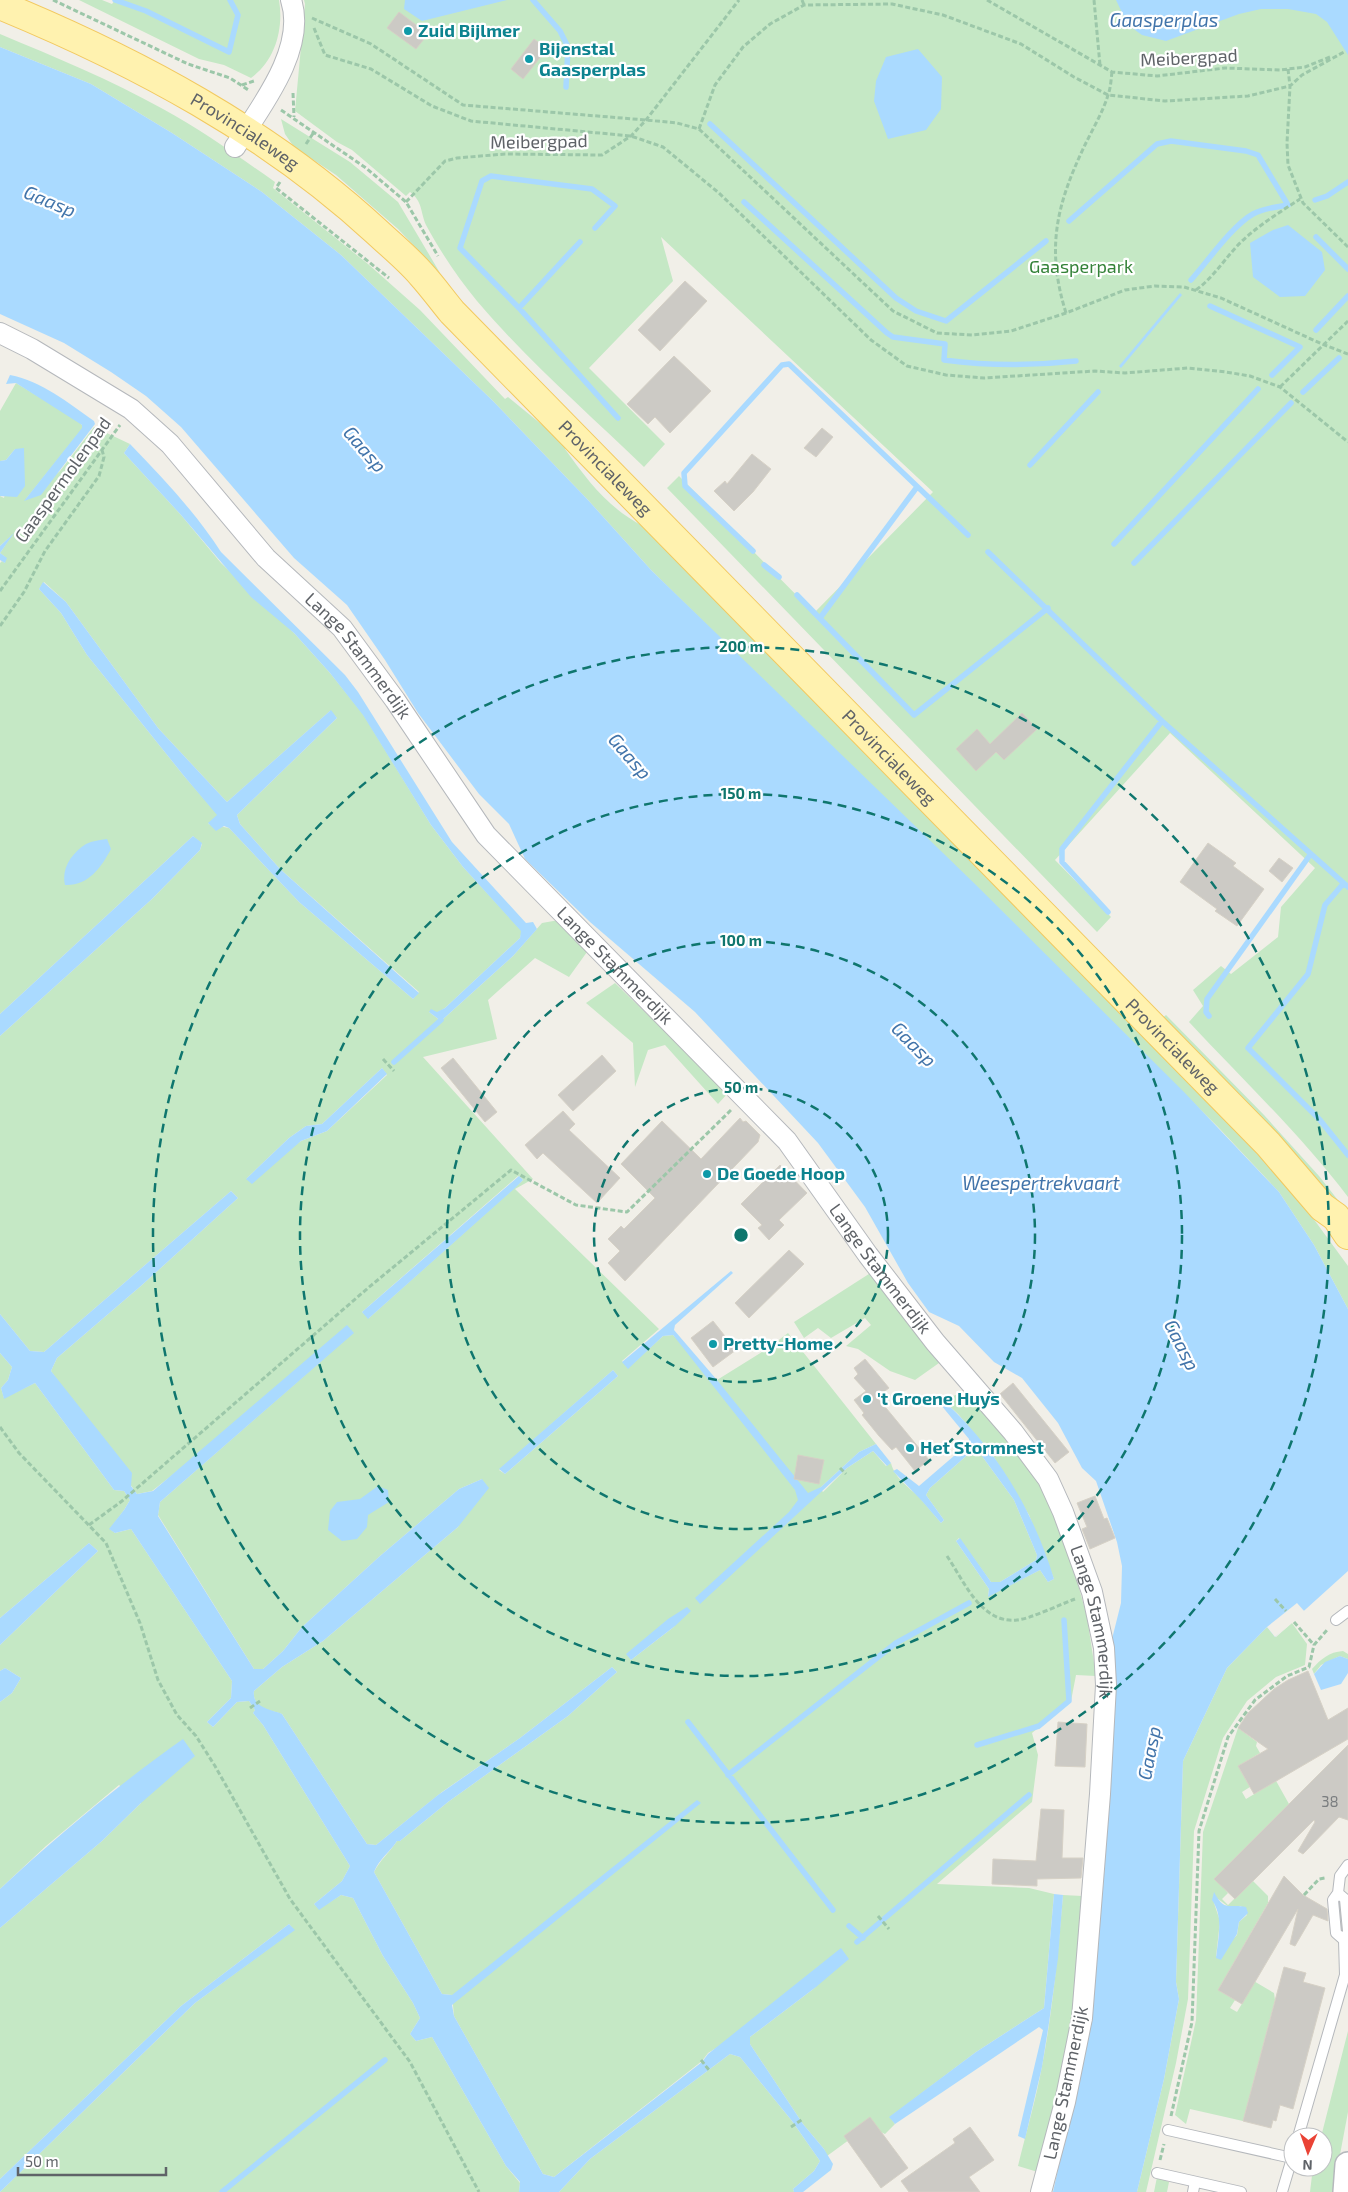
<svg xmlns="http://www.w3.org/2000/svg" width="1348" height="2192" viewBox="0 0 1348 2192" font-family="'Exo 2',sans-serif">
<rect width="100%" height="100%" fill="#f1efe8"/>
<path fill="#c5e8c5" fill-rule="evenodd" d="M79,0H102L112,4L115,0H279C284,29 275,61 251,78L224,65L199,59Z
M304,0H1348V1197C1300,1134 1243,1080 1189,1022L1203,1006L1193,990L1221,966L1231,974L1278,937L1281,907L1315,868L1170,733L1055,860L1111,917L1097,932L667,488L679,476L814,613L933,492L661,237L673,281L589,368L665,444L644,467C588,413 527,360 477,301C458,278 440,251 426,225C420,211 423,202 410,192L406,196L352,150L337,142L295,111L305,4Z
M0,34C55,57 111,80 163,109C202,130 239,157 275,182L273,188L368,264L420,310L505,399L508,397L568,446L565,449C588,481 608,508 643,526L1225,1119L1299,1199L1348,1266V1309L1314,1245L1279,1192L1217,1126L652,571L588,500L493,401L341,255L262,192L172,133L91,84L0,47Z
M281,119L350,162L398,202L440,273L398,229L336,175L294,147L285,134Z
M16,383L77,420L82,425L83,428L25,500L60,471L94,427L130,444L124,453L181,515L221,563L294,633L330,673L363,714L431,825L463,867L522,931L520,938L445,1008L437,1013L429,1012L441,1021L513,956L542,923L559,920L587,952L569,977L535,958L488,1000L497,1039L423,1057L533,1179L515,1189L659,1329L622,1361L628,1368L663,1336L673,1335L717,1380L767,1349L788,1333L876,1444L859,1452L820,1488L823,1492L847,1468L873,1451L886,1466L891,1463C895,1479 909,1487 920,1498C927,1506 934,1515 941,1523L944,1520L926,1495L930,1488L973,1450L979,1452L1014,1500L1037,1555L1036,1560L1000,1582H991L959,1538L956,1541L989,1589L988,1596L1040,1570L1048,1582L1054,1579L1029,1515L992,1454L958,1414L945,1402L940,1401L966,1391L1039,1473L1073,1566L1087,1617L1096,1676L1076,1675L1071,1701L1032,1733L1038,1755L1032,1802L937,1884L1029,1888L1054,1894L1044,2008L976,2052L890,2117L895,2124L885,2134L868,2126L827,2156L824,2149L803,2124L750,2044V2037L816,1987L708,2053L702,2061L554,2177L543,2174L454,2016L452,1995L442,1994L374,1872C380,1860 390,1852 397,1841H400L448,1802L568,1716L617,1672L612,1667L520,1738L442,1792L376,1845L367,1844L282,1714C269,1710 252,1708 254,1691L282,1667L323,1641L458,1527L482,1479L459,1489L380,1556L302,1627L283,1651L263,1669H254L158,1515L160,1502L353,1333L152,1491L137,1494L51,1371L57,1358L142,1285L238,1198L231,1191L44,1352L30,1351L0,1314V1036L152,899L200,850L202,844L193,836L0,1014V563L2,561L5,563V557L0,553L12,535L0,546V496L4,498L15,449L6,460L0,461V411ZM44,582L66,602L158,728L227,802L330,711L337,718L237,815L240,824L280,869L419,992L413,999L299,902L229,828L208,824L218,815L184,776L87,655L61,613L39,589ZM382,1068L387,1075L327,1131L301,1141L246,1179L289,1138L306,1126L322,1124ZM518,1176L523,1180L369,1318L362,1312ZM613,1370L618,1376L505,1474L499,1470ZM675,1626L631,1660L627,1654Z
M615,983L728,1093L718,1104L665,1045L648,1050L635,1087L633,1043L586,1003Z
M1166,1015L1264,1115L1319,1176L1348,1213V1225L1161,1019Z
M872,1272L939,1363L915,1380L890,1371L858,1349L846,1346L871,1325L865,1318L831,1338L818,1328L804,1338L794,1322Z
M0,1353L12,1367L8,1380L1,1388L4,1398L35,1383L114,1490L124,1491L130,1500L124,1510L110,1529L115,1533L131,1529L232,1681L231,1698L207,1722L213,1727L237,1702L249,1701L255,1710L253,1713L263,1725L350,1866L342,1881L314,1904L319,1909L341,1895L353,1898L383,1956L413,2003L420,2018L410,2034L416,2041L432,2037L506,2166L520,2183L519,2192H0L195,2003L294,1930L289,1924L181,2006L0,2179V1928L102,1841L141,1803L119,1785L46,1846L0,1889V1702L12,1693L21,1678L5,1668L0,1671V1645L98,1551L89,1543L0,1618Z
M1292,1623L1307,1644L1305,1665L1276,1677L1247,1701L1223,1738L1194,1831L1188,1999L1176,2063L1146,2192H1137L1164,2079L1179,1999L1176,1982L1183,1761L1227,1668L1267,1627L1276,1637Z
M1343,1651L1348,1654V1659L1340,1656L1321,1665L1314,1674L1312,1669C1321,1659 1329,1652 1343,1651Z
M1238,1728L1257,1742L1256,1746L1260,1753L1238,1766L1250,1787L1242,1792L1246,1799L1261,1790L1260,1787L1275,1779L1289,1804L1215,1878L1228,1893L1222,1899L1228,1905L1240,1893L1250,1878L1268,1896V1903L1218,1990L1235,2000L1230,2008L1237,2012L1246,1997L1252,1980L1274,1993L1275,2000L1243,2121L1190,2109L1186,2124L1175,2115L1196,2020L1203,1832ZM1218,1899L1229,1907L1241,1906L1247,1915L1239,1922L1237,1935L1216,1957L1220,1921L1214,1903Z
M1063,1895L1082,1896L1076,1986L1064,2082L1041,2173L1018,2166C1026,2133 1036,2099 1042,2066C1053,2009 1058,1952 1063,1895Z
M1348,2031V2112L1333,2192H1310L1313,2167H1323V2137H1321Z
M730,2054L740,2057L792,2121L820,2161L814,2171L793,2189L794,2192H559L590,2159Z
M1157,2177L1169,2182L1167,2192H1154Z"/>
<path fill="#aadaff" d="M405,0H507L422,21L404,9Z
M1116,0H1348V55L1327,22L1316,14L1288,9H1261L1239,14L1166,41L1142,35L1128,25Z
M0,47L91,84L172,133L262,192L341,255L493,401L588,500L652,571L975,884L1184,1092L1279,1192L1314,1245L1348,1309V1571L1275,1637L1267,1627L1227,1668L1183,1761L1176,1982L1179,1999L1164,2079L1137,2192H1053L1090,2026L1104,1876L1115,1698L1111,1643L1121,1603L1122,1566L1117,1542L1096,1481L1082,1468L1058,1423L1022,1378L994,1362L959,1326L929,1312L908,1283L865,1207L818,1143L695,1012L590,922L525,859L509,824L479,794L418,713L385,660L347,605L294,558L181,427L146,396L111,372L64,343L0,314Z
M918,49L942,77L941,109L926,130L888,139L874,101L876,81L886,57Z
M1288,225L1322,252L1325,270L1305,296L1280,297L1253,277L1250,243L1273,230Z
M1180,293L1182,295L1121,368L1119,366Z
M10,375C42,381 68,403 94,421L95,424L41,495L24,501L82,428V425L16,383L6,384Z
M130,444C163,478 195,512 221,552L345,675L358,692L452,842L526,923L533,922L537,929L513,956L441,1021L429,1012L431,1009L437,1012L445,1008L520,938L521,931L463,867L431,825L363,715L330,673L294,633L251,597L181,515L124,453Z
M24,448L25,486L17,497L0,496V461L6,460L15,449Z
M14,533L0,553L7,558L5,563L0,560V546Z
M43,582L66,602L158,728L227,802L331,710L337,718L237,815L240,824L280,869L419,993L413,999L299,902L229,828L224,826L216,831L208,823L217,815L184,776L87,655L61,613L39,589Z
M193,836L202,843L200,850L152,899L0,1036V1014Z
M107,839L111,849C101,868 88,886 65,885C61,868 72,853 86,844C92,841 100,840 107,839Z
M382,1068L387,1074L327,1131L301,1141L252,1184L246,1179L289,1138L306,1126L322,1124Z
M519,1176L523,1180L515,1188L368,1319L362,1312Z
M231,1191L238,1198L142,1285L57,1358L51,1371L132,1473L131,1486L137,1494L153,1491L347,1325L354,1333L160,1502L158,1516L254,1669H263L283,1651L302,1627L380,1556L459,1489L482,1479L489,1488L458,1527L323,1641L282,1667L254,1691C252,1708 270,1709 282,1714L367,1844L376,1845L438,1795L520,1738L612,1667L617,1672L568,1716L448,1802L400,1841H397C390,1852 379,1859 374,1872L442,1994L452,1995L697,1800L701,1803L452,2005L454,2016L543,2174L554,2177L702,2062L708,2054L841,1948L849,1959L816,1987L750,2037V2044L803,2124L824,2149L833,2164L831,2170L803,2192H794L793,2189L814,2171L820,2161L792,2121L740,2057L730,2054L590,2159L559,2192H519L520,2182L506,2166L432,2037L416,2041L410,2034L420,2018L413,2003L383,1956L353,1898L341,1895L319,1910L314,1904L342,1881L350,1866L263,1725L253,1713L255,1710L249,1701L237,1702L213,1727L207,1722L231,1698L232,1681L131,1529L115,1533L109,1529L124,1510L130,1500L124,1491L114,1490L35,1383L4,1399L1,1388L8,1380L12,1367L0,1353V1314L30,1351L44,1352Z
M731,1271L733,1273L675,1325L674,1330L717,1380L808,1493L821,1487L859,1452L876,1444L891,1463L887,1466L873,1451L847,1468L700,1604L695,1598L789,1512L798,1500L795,1490L673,1335L663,1336L628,1369L622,1362Z
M613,1370L618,1376L505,1474L499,1469Z
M945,1402C997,1450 1034,1512 1054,1579L1048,1582L1040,1570L988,1597L989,1589L956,1541L960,1538L991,1582H1000L1036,1560L1037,1555L1014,1500L979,1452L973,1450L930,1488L926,1495L944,1520L941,1523L922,1501L893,1471L897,1469L919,1486L969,1443V1439L941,1405Z
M378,1486L388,1490L389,1502L368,1515L367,1527L357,1539L342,1541L328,1530L330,1511L337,1502L360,1499Z
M89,1543L98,1551L0,1645V1618Z
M687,1607L691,1611L675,1626L631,1660L626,1654L668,1619Z
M1340,1656L1348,1659V1673L1341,1684L1321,1690L1314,1674L1325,1662Z
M5,1668L21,1678L12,1693L0,1702V1671Z
M183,1739L195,1756L141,1803L102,1841L0,1928V1889C58,1835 118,1785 183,1739Z
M1214,1892C1225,1913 1229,1903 1246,1907L1248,1913L1239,1922L1237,1934L1221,1960L1216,1958C1218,1939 1224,1917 1212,1900Z
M1054,1894L1063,1895L1058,1958L1049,2023L1042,2067L1025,2139L1018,2136L1043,2030L1039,2027L895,2124L889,2117L976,2052L1044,2008Z
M289,1924L295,1930L195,2003L0,2192V2179L181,2006Z"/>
<path fill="#f1efe8" d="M1297,1603L1305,1612L1275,1637L1267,1627Z"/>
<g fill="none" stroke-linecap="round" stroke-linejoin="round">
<path stroke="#aadaff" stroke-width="5.5" d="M115,0L146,11L229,52L238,15L230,0
M533,0L560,31L568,47L566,87
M710,124L896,298L916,311L946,321L1046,241
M1315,200L1327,196L1348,182
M744,202L887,333L893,337L945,344L944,360C989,366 1031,366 1076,361
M1069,221L1157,144L1171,141L1246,151L1258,155L1288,205C1276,207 1264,208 1253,214C1233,225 1207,262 1191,280
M595,228L615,206L592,189L491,176L482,181L460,248L519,308L618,418
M1316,237L1348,269
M1210,306L1300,347L1272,375
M519,308L580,242
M1316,330L1348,296
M1303,392L1339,358
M1030,465L1098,392
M1114,544L1258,389
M753,551L685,486L684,473L782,365L789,364L968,535
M988,552L1162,721L1348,887
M1134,563L1291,403
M764,565L779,577
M797,595L914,715L1048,608
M820,618L917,487
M1343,884L1325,905L1308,974L1248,1048L1320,1120L1348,1155
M1108,912L1062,862V849L1162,721
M1209,1016L1206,1012L1207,999L1310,855
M394,1062L441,1020
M688,1722L833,1910
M977,1745L1039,1726L1069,1701L1064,1620
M728,1775L896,1643L969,1603
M849,1926L863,1938
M857,1942L1029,1795
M222,2192L385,2060"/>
</g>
<path fill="#cccac5" stroke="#d6d1c6" d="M399,12L428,34L416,49L387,28Z
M534,39L547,49L523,79L511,69Z
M685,281L707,301L660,351L638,330Z
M674,356L711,391L670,433L655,417L648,424L627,404Z
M822,428L833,437L816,457L804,448Z
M752,454L771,469L753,492L734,511L714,491L725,481L727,484Z
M1022,713L1037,729L1004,760L996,752L976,771L956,749L977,729L990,744Z
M1208,843L1236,863L1233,866L1264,889L1237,926L1215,911L1217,909L1180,882Z
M1279,858L1293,868L1282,882L1269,871Z
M602,1055L616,1071L573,1111L558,1095Z
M453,1058L497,1112L485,1122L441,1068Z
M563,1111L575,1124L569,1130L620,1178L597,1203L543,1153L537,1159L525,1145Z
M740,1118L743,1122L746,1121L760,1135L758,1142L625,1281L608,1263L620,1251L608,1239L621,1226L624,1229L655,1198L621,1164L662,1121L701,1159Z
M780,1165L807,1193L779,1220L784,1225L769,1240L758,1228L762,1225L741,1204Z
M789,1250L804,1264L749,1318L735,1303Z
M713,1321L736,1350L713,1367L691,1338Z
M865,1359L889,1388L877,1397L929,1460L915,1471L896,1447L892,1450L879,1436L862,1415L864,1413L854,1400L866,1391L854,1378L858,1374L854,1368Z
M1013,1383L1069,1452L1055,1463L1000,1394Z
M798,1455L824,1460L819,1484L794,1479Z
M1095,1496L1104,1519L1107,1518L1115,1538L1090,1549L1082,1529L1087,1527L1077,1503Z
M1308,1671L1328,1720L1348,1708V1739L1254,1794L1238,1766L1268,1749L1238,1728L1248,1713L1274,1689L1288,1680Z
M1058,1722L1087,1724L1085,1767L1055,1766Z
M1348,1745V1820L1339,1817L1303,1854L1298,1851L1315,1822L1314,1820L1235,1899L1214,1879Z
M1041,1809L1064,1810L1062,1858H1083L1081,1878L1037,1879V1886L992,1884L993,1859L1036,1861Z
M1284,1876L1303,1895L1327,1909L1328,1921L1313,1915L1295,1946L1290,1944L1298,1909L1242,2004L1218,1990Z
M1284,1967L1306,1973L1303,1982L1325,1988L1293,2109L1280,2105L1276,2121L1273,2120L1271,2128L1243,2121Z
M870,2117L908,2168L881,2188L844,2136Z
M970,2127L994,2160L969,2177L980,2192H909L901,2181L955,2143L953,2139Z"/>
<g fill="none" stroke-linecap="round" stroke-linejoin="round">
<g stroke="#b5b8bc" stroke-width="12">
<path id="service" d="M1336,1620L1348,1611
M1338,1893L1345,1899L1348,1931
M1344,1940L1336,1933L1333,1900L1338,1893L1340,1876L1348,1865
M1168,2130L1292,2158
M1298,2137L1345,1975L1344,1940L1348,1932
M1157,2173L1241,2192
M1193,2192L1195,2182
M1282,2192L1293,2155"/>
</g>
<g stroke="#b5b8bc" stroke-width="22">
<g id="minor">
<path d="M235,147C260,108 307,49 291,0"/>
<path id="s1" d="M0,333L32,349L131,409L170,444L266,558L342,628L395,700L486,835L787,1141L868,1255L935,1342L1013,1432L1048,1479L1063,1512L1092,1592L1104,1648L1106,1685L1100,1794L1082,2018L1065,2102L1041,2192"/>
</g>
</g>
<g stroke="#b5b8bc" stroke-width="28">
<path id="tertiary" d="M1346,2192L1348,2165"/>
</g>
<g stroke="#f2c960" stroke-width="30">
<g id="primary">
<path id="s2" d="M0,5C136,61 269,132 377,232C392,246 408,259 421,274C432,286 442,300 452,312L1268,1144L1322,1207L1336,1217L1348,1235"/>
</g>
</g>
<path stroke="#9cc7a9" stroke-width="3" stroke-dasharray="5 2.5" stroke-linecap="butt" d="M53,0L188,64L230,78L250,91
M802,0L804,5
M987,0L1112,72L1157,76L1225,68L1280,70L1305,67L1330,57
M1094,0L1100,65
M312,18L371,44L463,105L646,120L677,123L699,129L893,311L937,333L972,335L1011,331L1066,313L1125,290L1155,286L1184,287L1221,298L1322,344L1348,354
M314,28L325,55L371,69L432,106L471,121L631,136L663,147L719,193L871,340L907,366L946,375L984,378L1095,371L1125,373L1188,368L1226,372L1250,376L1280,387L1348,442
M1288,69L1290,86L1287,143L1288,165L1303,203L1348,247
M242,85L254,81
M293,93L294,117
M281,110L366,168L406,202L438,256
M699,129L715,85L743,47L770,24L804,5L892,4L943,15L1021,44L1074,77L1108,95L1165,101L1248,96L1290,86L1302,75L1344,52
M306,144L314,132
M280,182L276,188L389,278
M406,202L445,161L457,158L505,154L602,155L631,136L646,120L739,0
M1196,290C1214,277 1225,258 1241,242C1259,225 1280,212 1300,199
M1066,313C1046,249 1056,206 1084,147C1092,130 1103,112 1108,95C1111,87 1111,79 1112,72
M1280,387L1348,321
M0,591L120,425
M0,626L24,592L45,551L99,476L104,457L102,450
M383,1059L394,1071
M0,1427L19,1453L106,1543L140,1623L158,1680L177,1715L196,1736L215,1766L290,1899L410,2062L479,2192
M840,1468L846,1474
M89,1525L122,1501L368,1288L511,1170L576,1205L627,1212L731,1110
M947,1556C964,1581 981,1624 1017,1620C1030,1619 1061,1604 1075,1599
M1275,1599L1286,1611
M1294,1622L1314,1645
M250,1708L260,1701
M1304,1895L1319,1879L1325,1878
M878,1916L889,1929
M701,2060L709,2070
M1171,2116L1192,2022L1199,1831L1228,1737L1255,1700L1287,1676L1309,1667L1314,1645L1327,1630
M791,2127L803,2119
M1160,2160L1164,2144"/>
<use href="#service" stroke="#fff" stroke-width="10"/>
<use href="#minor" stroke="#fff" stroke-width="20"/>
<use href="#tertiary" stroke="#fff" stroke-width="25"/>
<use href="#primary" stroke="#fff2af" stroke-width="28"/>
</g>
<g fill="none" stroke="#0f766e" stroke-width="2.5" stroke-dasharray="9 6">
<circle cx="741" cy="1235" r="147"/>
<circle cx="741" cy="1235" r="294"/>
<circle cx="741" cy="1235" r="441"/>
<circle cx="741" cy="1235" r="588"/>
</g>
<g fill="#0f9aa8" stroke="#fff" stroke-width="2">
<circle cx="408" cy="31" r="5"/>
<circle cx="529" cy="59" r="5"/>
<circle cx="707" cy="1174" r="5"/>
<circle cx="713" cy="1344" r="5"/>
<circle cx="867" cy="1399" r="5"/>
<circle cx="910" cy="1448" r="5"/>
</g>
<g text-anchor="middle" stroke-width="4.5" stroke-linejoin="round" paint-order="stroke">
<g font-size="15" fill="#7a7d7f">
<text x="1330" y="1807">38</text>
</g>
<g font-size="18" font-weight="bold" fill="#0d838f" stroke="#fff" text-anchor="start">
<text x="418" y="37">Zuid Bijlmer</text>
<text x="539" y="55">Bijenstal<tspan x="539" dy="21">Gaasperplas</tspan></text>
<text x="717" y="1180">De Goede Hoop</text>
<text x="723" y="1350">Pretty-Home</text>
<text x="877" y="1405">'t Groene Huys</text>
<text x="920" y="1454">Het Stormnest</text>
</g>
<g font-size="18" fill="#5f6368" stroke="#fff">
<text transform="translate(1189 58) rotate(-3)" y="6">Meibergpad</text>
<text dy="6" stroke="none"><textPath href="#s2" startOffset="276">Provincialeweg</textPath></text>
<text transform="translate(539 142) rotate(-1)" y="6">Meibergpad</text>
<text dy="6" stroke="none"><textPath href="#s2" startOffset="771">Provincialeweg</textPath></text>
<text transform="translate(63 480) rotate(-54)" y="6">Gaaspermolenpad</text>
<text dy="6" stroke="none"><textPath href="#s1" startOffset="488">Lange Stammerdijk</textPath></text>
<text dy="6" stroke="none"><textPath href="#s2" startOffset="1176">Provincialeweg</textPath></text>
<text dy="6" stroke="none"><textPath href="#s1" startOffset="892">Lange Stammerdijk</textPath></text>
<text dy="6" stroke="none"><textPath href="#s2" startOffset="1581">Provincialeweg</textPath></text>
<text dy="6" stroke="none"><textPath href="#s1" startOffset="1296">Lange Stammerdijk</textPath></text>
<text dy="6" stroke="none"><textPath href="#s1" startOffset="1716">Lange Stammerdijk</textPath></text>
<text transform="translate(1066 2083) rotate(-78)" y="6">Lange Stammerdijk</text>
</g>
<g font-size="18" fill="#348238" stroke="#fff">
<text x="1081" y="273">Gaasperpark</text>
</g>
<g font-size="19" font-style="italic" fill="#4174aa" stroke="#fff">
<text x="1164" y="27">Gaasperplas</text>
<text transform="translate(50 201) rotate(22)" y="7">Gaasp</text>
<text transform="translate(365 449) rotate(49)" y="7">Gaasp</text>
<text transform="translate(630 756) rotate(49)" y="7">Gaasp</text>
<text transform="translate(914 1044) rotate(45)" y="7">Gaasp</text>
<text x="1041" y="1190">Weespertrekvaart</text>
<text transform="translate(1182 1345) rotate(63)" y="7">Gaasp</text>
<text transform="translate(1149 1753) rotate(-79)" y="7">Gaasp</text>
</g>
</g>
<circle cx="741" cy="1235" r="8" fill="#0f766e" stroke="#fff" stroke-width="2.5"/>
<g font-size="15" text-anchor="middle" font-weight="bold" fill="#0f766e" stroke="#fff" stroke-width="4.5" stroke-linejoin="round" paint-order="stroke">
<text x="741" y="652">200 m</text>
<text x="741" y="799">150 m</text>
<text x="741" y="946">100 m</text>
<text x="741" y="1093">50 m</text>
</g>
<g transform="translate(1308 2152) rotate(182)"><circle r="24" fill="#ffffff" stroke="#bfc1c3"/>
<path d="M0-4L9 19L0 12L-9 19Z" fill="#ea4335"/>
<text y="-8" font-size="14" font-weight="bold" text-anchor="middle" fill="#5f6368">N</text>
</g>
<path d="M18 2167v8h148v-8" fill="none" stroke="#5f6368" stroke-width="2.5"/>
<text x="25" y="2167" font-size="15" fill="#5f6368" stroke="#ffffff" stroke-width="4" paint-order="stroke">50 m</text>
</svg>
